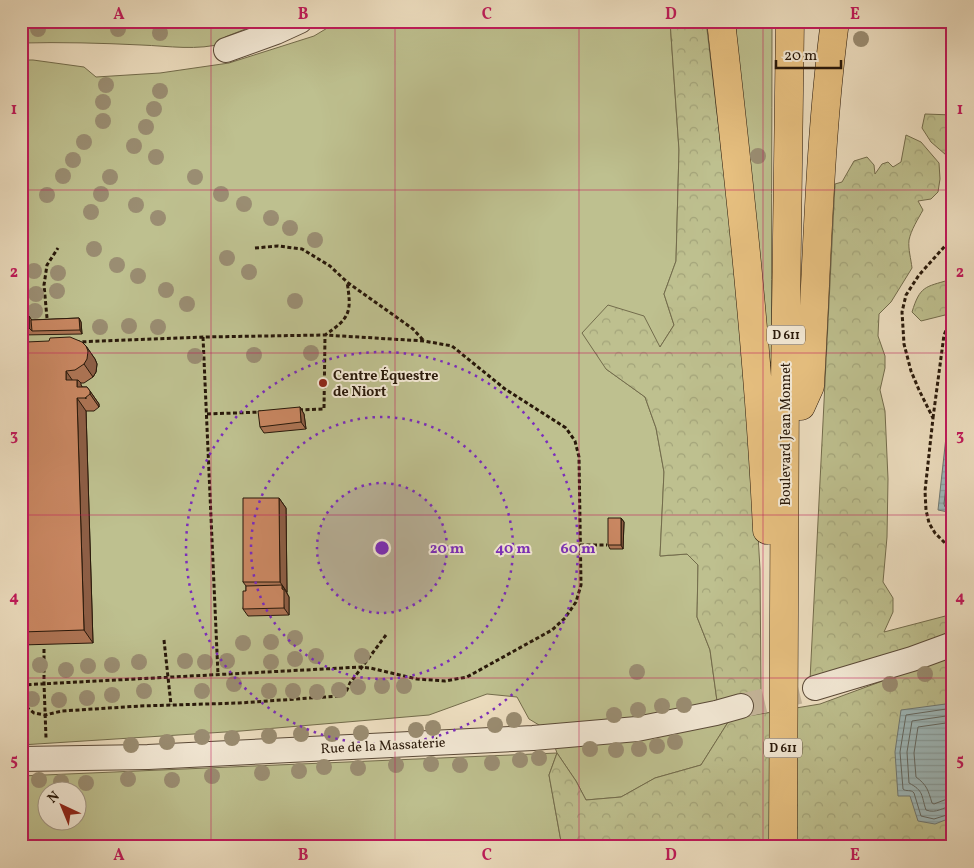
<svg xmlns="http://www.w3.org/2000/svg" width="974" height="868" viewBox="0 0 974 868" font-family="Vollkorn,serif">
<defs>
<pattern id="forest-crowns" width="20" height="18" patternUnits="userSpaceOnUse" patternTransform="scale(1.25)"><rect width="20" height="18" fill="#bec08f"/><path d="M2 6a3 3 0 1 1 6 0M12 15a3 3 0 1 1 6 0" fill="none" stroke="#a3a47a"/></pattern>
<pattern id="water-rules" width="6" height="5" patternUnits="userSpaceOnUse" patternTransform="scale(1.25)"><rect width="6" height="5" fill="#9ebabd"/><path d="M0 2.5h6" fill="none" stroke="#889fa1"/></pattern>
</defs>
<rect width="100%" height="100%" fill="#eedfc1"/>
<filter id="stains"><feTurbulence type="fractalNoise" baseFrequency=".004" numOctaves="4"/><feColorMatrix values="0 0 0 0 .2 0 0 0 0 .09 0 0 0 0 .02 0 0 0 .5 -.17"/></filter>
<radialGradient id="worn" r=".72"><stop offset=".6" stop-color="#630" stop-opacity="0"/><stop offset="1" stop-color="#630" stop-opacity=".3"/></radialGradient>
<path fill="#bec08f" stroke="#736c4c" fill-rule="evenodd" d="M102,21H266L225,37V43C197,51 169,46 141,45C101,43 61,42 21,43V24Z
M339,21H670L679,150L676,261L664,294L674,325L660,347L606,369L645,397L656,428L664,472L660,556L687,554L698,565L697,617L710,650L717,701L730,719L701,765L655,778L621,797L586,800L576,781L557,753L549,775L562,847H21V776L557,753L549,731L529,719L517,697L487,694L429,715L241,731L21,745V60H33L84,67L96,77L160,73L229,63L314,36ZM48,790H78V820H48Z
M735,21H772C772,136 771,251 772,366L763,345Z"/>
<path fill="url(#forest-crowns)" stroke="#736c4c" d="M670,21H706L749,380L760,569L761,690L717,701L710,650L697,617L698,565L687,554L660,556L664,472L656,428L645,397L606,369L582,333L608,305L644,316L660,347L674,325L664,294L676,261L679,150Z
M948,21H953V69L946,59Z
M925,114L953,115V143L946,155L931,142L922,128Z
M906,135L921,142L939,163L940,179L938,192L931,199L918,201L923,210C918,219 911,230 909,240C908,249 911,259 912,268L891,302L879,314L878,336L885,356V368L880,390L885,411L888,479L887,537L883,582L893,598V612L884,632L953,614V638L810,680L835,184L842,182L854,161L867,157L874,165L875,174L882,164L888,162L893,167L901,162Z
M953,274V313L921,321L912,312C920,286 925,287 949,280Z
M953,655V847H562L549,775L557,753L576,781L586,800L621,797L655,778L701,765L730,719L820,704Z"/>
<path fill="url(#water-rules)" stroke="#6f7975" d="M953,373V513L938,510Z
M953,703V817L935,824L918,821L910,796H898L895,752L901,710Z"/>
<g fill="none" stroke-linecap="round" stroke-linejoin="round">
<path stroke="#636964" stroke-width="1" d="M953,419L944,504L945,507L953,508
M953,708L906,715L900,752L903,789C906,792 911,789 914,793L921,816L934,819L953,813
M953,715L912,721L907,752L909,783C924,791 921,795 926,810C937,814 942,807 953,806
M953,722L918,727L914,753L916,777C927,785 928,790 932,803L934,804L947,799H953"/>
<path stroke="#c6b79c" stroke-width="24" stroke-dasharray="24 12" stroke-linecap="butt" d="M741,706L815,688"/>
<g stroke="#5a4a38" stroke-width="26">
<path id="street" d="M226,50L276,32L300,21
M815,688L912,659L953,644
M21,759L148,757L533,738L637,729L716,713L741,706"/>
</g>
<g stroke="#28180a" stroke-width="29">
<path id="primary" d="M721,21C740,190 759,360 767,530
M801,406L810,386C817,264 819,142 835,21
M783,847L785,382L790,21"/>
</g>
<path stroke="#28180a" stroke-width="3" stroke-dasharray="4 2.5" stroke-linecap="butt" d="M953,237L919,275L906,295L902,312L904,344L911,371L919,390L933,418L925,491L926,510L929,523L935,533L946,544L953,548
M255,248L278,246L302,249L330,266L347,282L413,329L424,341
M47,318L44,285L47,265L58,248
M203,337L218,675
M299,410L324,409L325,335C350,318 352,312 347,282
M207,414L261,412
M933,418L944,335L948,326L953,320
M580,545H607
M164,640L171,705
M44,649V683L46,738
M21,685L361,667L370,668L417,679L445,681L467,677L552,630L565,618L576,602L581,585L579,457L575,441L566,428L505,389L452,346L424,341L325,335L203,337L77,342
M21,703L34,713L45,715L62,711L140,706L239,703L339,696L346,692L350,683L386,635"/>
<use href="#street" stroke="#f4ead7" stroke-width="24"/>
<use href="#primary" stroke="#e7c080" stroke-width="28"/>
</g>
<g fill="#9a8d72">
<circle cx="38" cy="29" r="8"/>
<circle cx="118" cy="29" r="8"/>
<circle cx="160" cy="33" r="8"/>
<circle cx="861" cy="39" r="8"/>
<circle cx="106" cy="85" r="8"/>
<circle cx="160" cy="91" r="8"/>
<circle cx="103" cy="102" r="8"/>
<circle cx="154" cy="109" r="8"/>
<circle cx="103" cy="121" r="8"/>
<circle cx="146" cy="127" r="8"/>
<circle cx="84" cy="142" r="8"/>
<circle cx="134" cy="146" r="8"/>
<circle cx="758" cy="156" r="8"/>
<circle cx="156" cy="157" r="8"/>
<circle cx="73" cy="160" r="8"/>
<circle cx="63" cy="176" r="8"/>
<circle cx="110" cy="177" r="8"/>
<circle cx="195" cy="177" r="8"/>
<circle cx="101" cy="194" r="8"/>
<circle cx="221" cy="194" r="8"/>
<circle cx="47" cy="195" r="8"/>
<circle cx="244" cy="204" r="8"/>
<circle cx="136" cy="205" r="8"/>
<circle cx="91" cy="212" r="8"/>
<circle cx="158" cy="218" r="8"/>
<circle cx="271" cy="218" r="8"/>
<circle cx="290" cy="228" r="8"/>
<circle cx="315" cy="240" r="8"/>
<circle cx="94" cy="249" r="8"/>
<circle cx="227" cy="258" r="8"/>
<circle cx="117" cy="265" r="8"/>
<circle cx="34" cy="271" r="8"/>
<circle cx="249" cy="272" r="8"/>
<circle cx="58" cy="273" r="8"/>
<circle cx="138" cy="276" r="8"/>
<circle cx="166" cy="290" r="8"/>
<circle cx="57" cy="291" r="8"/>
<circle cx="36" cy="294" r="8"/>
<circle cx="295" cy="301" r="8"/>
<circle cx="187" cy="304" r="8"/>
<circle cx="35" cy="311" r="8"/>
<circle cx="129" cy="326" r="8"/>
<circle cx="100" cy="327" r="8"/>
<circle cx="158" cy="327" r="8"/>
<circle cx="311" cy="353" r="8"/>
<circle cx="254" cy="355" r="8"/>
<circle cx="195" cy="356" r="8"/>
<circle cx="295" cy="638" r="8"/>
<circle cx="271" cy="642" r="8"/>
<circle cx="243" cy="643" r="8"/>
<circle cx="316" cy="656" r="8"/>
<circle cx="362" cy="656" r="8"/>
<circle cx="295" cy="659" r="8"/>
<circle cx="185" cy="661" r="8"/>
<circle cx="227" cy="661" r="8"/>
<circle cx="139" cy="662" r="8"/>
<circle cx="205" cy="662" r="8"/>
<circle cx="271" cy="662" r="8"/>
<circle cx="40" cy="665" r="8"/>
<circle cx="112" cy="665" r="8"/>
<circle cx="88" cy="666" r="8"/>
<circle cx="66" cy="670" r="8"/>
<circle cx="637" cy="672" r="8"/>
<circle cx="925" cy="674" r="8"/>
<circle cx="234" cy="684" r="8"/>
<circle cx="890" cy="684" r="8"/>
<circle cx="382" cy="686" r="8"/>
<circle cx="404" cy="686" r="8"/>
<circle cx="358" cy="687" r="8"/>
<circle cx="339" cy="690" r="8"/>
<circle cx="144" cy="691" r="8"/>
<circle cx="202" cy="691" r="8"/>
<circle cx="269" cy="691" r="8"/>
<circle cx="293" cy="691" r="8"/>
<circle cx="317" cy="692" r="8"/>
<circle cx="112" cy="695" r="8"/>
<circle cx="87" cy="698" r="8"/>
<circle cx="32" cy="699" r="8"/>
<circle cx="59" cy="700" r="8"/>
<circle cx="684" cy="705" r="8"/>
<circle cx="662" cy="706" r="8"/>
<circle cx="638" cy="710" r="8"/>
<circle cx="614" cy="715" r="8"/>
<circle cx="514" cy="720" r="8"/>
<circle cx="495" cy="725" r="8"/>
<circle cx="433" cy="728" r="8"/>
<circle cx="416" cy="730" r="8"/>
<circle cx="361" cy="733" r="8"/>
<circle cx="301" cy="734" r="8"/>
<circle cx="332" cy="734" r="8"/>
<circle cx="269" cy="736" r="8"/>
<circle cx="202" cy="737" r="8"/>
<circle cx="232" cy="738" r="8"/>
<circle cx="167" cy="742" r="8"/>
<circle cx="675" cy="742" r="8"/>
<circle cx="131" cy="745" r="8"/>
<circle cx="657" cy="746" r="8"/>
<circle cx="590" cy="749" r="8"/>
<circle cx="639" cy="749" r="8"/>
<circle cx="616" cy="750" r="8"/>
<circle cx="539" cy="758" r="8"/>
<circle cx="520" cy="760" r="8"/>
<circle cx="492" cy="763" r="8"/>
<circle cx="431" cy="764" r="8"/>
<circle cx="396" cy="765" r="8"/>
<circle cx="460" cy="765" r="8"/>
<circle cx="324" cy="767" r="8"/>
<circle cx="358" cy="768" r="8"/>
<circle cx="299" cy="771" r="8"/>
<circle cx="262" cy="773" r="8"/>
<circle cx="212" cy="776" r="8"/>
<circle cx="128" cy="779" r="8"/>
<circle cx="39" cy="780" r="8"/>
<circle cx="172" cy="780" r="8"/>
<circle cx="61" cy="782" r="8"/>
<circle cx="86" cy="783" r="8"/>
</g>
<path fill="#ad7454" stroke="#28180a" d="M21,316H29L31,320L79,318L81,322L82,334L21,335Z
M86,346L95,359L97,364L96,372L93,377L84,383H80L82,387H87L99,404V407L94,411H86L93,643L21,645V362Z
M300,407L304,414L306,429L264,433L260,427Z
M279,498L286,508L287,593L289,597V615L248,616L243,609L246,591V586L243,582Z
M621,518L624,522L623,549H610L608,545Z"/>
<path fill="#8d5e45" stroke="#28180a" d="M29,316L34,323L32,331L29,328Z
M79,318L81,322L82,334L80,330Z
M86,346L95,359L97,364L96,372L93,377L84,364Z
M66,371L75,384L66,380Z
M77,380H78L81,383V385L86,393V399L77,387Z
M90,391L99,404V407L90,394Z
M77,398L86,411L93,643L84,630Z
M300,407L304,414L306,429L301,422Z
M279,498L286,508L287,592L280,582Z
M621,518L624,522L623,549L621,545Z
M282,585L289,597V615L284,608L282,589Z"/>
<path fill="#c98762" stroke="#28180a" d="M21,316H29V328H21Z
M79,318L80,330L32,331L31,320Z
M70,337L82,342L86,346L88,351L87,359L84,364L75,370L66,371V380H77V387H87L90,391V394L85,398H77L84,630L21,632V362L26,361V342L49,341L50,338Z
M300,407L301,422L260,427L258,411Z
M243,498H279L280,582H243Z
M608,518H621V545H608Z
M282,585V589L284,590V608L243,609V591H246V586Z"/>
<path fill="none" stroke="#c2185b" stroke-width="1" stroke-opacity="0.55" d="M211,21V847M395,21V847M579,21V847M763,21V847M21,190H953M21,353H953M21,515H953M21,678H953"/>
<circle cx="382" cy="548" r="65" fill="#7b2cbf" fill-opacity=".12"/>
<g fill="none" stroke="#7b2cbf" stroke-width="2.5" stroke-dasharray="2.5 5">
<circle cx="382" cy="548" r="65"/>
<circle cx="382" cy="548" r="131"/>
<circle cx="382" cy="548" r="196"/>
</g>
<circle fill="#8f2418" stroke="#f4ead7" stroke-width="2" cx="323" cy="383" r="5"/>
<g text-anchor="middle" stroke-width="4" stroke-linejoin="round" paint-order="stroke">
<g fill="#f4ead7" stroke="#655748" stroke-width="1">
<rect x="767" y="325.5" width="38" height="19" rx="4"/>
<rect x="764" y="738.5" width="38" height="19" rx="4"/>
</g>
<g font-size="12" font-weight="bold" fill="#28180a">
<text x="786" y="339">D 611</text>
<text x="783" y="752">D 611</text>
</g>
<g font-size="14" font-weight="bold" fill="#28180a" stroke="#f4ead7" text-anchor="start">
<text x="333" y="380">Centre Équestre<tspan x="333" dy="16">de Niort</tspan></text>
</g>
<g font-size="14" fill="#28180a" stroke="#f4ead7">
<text transform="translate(785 434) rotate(-90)" y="5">Boulevard Jean Monnet</text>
<text transform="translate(383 745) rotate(-3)" y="5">Rue de la Massaterie</text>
</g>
</g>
<circle cx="382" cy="548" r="8" fill="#7b2cbf" stroke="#f4ead7" stroke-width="2.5"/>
<g font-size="15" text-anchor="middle" font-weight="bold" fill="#7b2cbf" stroke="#f4ead7" stroke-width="4" stroke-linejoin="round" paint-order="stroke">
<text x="447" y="553">20 m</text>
<text x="513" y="553">40 m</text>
<text x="578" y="553">60 m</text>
</g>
<rect width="974" height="868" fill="none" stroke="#eedfc1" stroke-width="55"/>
<g transform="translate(62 806) rotate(316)"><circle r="24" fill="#f4ead7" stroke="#a29685"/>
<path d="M0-4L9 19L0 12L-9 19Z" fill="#8f2418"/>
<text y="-8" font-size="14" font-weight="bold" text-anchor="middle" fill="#28180a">N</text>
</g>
<path d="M776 60v8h65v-8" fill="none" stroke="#28180a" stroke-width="2.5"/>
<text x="784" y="60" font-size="15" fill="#28180a" stroke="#f4ead7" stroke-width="4" paint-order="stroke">20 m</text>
<rect x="28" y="28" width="918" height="812" fill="none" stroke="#c2185b" stroke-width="2"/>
<g font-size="16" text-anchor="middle" font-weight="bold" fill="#c2185b">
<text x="119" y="19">A</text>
<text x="303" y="19">B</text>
<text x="487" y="19">C</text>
<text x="671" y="19">D</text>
<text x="855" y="19">E</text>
<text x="14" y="114">1</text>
<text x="960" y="114">1</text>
<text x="14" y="277">2</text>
<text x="960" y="277">2</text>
<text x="14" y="440">3</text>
<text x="960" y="440">3</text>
<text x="14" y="602">4</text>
<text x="960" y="602">4</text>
<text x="14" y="765">5</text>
<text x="960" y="765">5</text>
<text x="119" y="860">A</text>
<text x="303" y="860">B</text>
<text x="487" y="860">C</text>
<text x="671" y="860">D</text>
<text x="855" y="860">E</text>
</g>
<rect width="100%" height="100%" filter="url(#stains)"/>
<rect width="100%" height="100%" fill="url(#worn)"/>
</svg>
